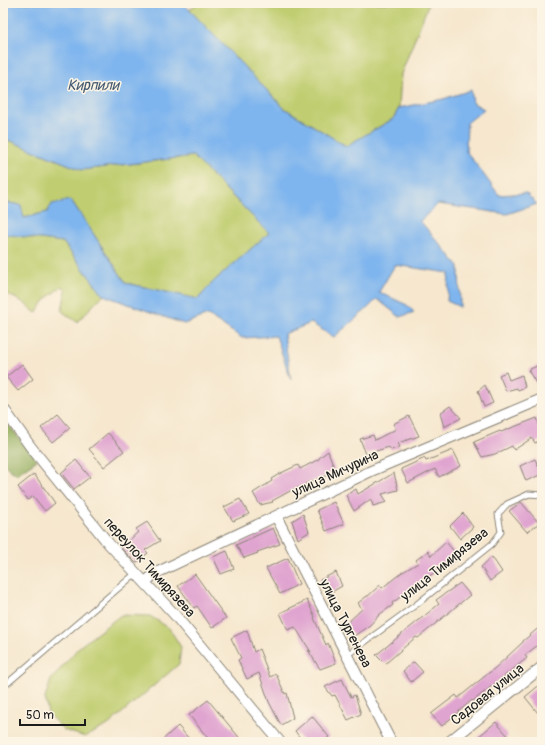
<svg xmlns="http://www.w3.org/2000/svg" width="545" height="745" viewBox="0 0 545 745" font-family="Pangolin,sans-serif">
<rect width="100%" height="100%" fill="#fcf5e5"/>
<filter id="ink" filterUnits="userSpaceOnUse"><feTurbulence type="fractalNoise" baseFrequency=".025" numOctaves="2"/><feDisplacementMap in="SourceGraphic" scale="8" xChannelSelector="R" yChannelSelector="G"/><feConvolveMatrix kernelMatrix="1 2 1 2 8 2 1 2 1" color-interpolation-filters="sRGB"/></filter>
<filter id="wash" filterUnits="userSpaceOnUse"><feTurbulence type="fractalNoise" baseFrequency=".012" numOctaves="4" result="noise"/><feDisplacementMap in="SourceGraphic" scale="16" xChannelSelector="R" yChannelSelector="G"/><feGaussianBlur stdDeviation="0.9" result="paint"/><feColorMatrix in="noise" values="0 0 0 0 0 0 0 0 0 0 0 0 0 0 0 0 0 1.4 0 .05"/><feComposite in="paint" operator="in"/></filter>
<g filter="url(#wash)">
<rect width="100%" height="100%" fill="#f6e7ce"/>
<path fill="#c0cd6f" stroke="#6e7446" d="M198,3H429L401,74L399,108L393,119L346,146L284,108L189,10Z
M3,138L82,170L193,156L269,233L213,282L198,299L126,283L71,200L47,212L23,218L21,205L3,202Z
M3,234L63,242L103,295L77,322L63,312L62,310L66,290L62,286L46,299L36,313L23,302L3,292Z
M121,615L150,616L169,628L181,647L179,664L108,725L85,737L64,730L48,714L45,698L51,680L79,647Z"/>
<path fill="#98b062" stroke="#5a663f" d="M5,420L37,460L17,474L10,470L3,463V421Z"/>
<path fill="#7fb5ee" stroke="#4e6885" d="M3,3H183L284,108L346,146L393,119L399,108L443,99L471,90L473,103L484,109L467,123L466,151L499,195L526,193L537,204L507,214L438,204L420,221L459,266L460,307L447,301L449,273L395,265L379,292L407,305L414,312L400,317L377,299L367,309L334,337L311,323L284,334L291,380L276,336L242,338L208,315L184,324L103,295L63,242L3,234V202L21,205L24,218L47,212L52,204L71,200L126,283L198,299L213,282L269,233L193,156L82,170L3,138Z"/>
<g id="blocks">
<path fill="#e0a4d0" d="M22,364L33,379L18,391L6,377Z
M539,365L542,373V382L537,385L528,370Z
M506,372L509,380L522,375L525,387L518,390L517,388L506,391L499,375Z
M485,385L493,403L484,407L478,391Z
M450,406L461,418L444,427L440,413Z
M58,414L70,428L53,442L41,428Z
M409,416L419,436L398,443L400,447L391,450L389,447L366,454L360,439L373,435L375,440L396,429L393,424Z
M537,418L542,434V440L535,443L532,438L514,450L512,446L495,454L482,457L474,442L500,431L501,432Z
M108,433L124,451L104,467L89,449Z
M453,450L461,466L439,477L435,469L408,483L401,469L425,458L426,461Z
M328,451L335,470L328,475L305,484L306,485L292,490L272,501L273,502L260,505L253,493L272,481L271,479L281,473L298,465L300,469L319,459V458Z
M535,459L542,474L526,481L520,466Z
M76,460L90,477L74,489L61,473Z
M394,473L398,490L382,494L387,502L373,506L371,499L354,511L346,495L356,489L358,494Z
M34,474L55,503L45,511L33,496L28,500L18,487Z
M240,499L249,514L233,521L224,507Z
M334,502L344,524L326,531L317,510Z
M521,502L539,523L527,532L509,511Z
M463,513L473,527L460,539L450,526Z
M303,514L309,532L298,539L292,521Z
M147,522L160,541L145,550L148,553L136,563L121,548L138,532L136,529Z
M273,528L280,544L257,552L258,553L244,558L236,545Z
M446,542L459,557L447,567L445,565L392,603L393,605L380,614L370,625L354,636L346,624L362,609L358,603L367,596H368L380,585L382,588L401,573L418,563L416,560L428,551L431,556Z
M227,551L234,569L221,574L213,557Z
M492,557L502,572L490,581L481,567Z
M288,558L299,584L280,594L266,568Z
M336,572L342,586L330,593L320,580Z
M195,574L226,618L212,628L197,606L194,608L178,586Z
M460,583L470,595L418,638L416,637L385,664L376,655L439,604L436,600Z
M307,600L315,617L314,618L326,645L328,643L336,663L320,669L308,650L311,652L295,627L288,630L280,613Z
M542,625V642L525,655L527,658L473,701L472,700L442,726L431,714L456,695L458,698L495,668L523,642V641Z
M247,630L254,652L259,649L270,677L276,674L285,694L287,693L293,718L281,725L269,702L259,673L247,679L238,660L241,658L231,638Z
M414,662L423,672L411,682L403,671Z
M342,679L351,697L355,695L361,714L348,720L335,695L332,696L325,687Z
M542,683V710L538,713L525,697Z
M208,700L243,742H211L189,715Z
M312,716L329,737L323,742H303L295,731Z
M496,722L508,736L502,742H472Z
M178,726L192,742H160Z"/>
</g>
</g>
<g filter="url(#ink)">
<use href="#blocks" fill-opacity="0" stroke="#898275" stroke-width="1"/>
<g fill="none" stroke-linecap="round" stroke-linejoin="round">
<g stroke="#898275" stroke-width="7">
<path id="lane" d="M347,655L417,604L492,544L501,532L498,514L507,504L529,494L542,495
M3,687L136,573"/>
</g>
<g stroke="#898275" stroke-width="12">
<path id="street" d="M3,408L30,446L109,544L174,614L280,742
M276,516L391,742
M145,582L156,573L371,471L542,399
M449,742L542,667"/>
</g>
<use href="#lane" stroke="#fff" stroke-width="5"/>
<use href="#street" stroke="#fff" stroke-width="10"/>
</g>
</g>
<g text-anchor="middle" stroke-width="3" stroke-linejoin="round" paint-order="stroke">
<g font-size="14" fill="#1c1c1c" stroke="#fcf5e5">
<text transform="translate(335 473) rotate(-25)" y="5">улица Мичурина</text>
<text transform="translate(444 564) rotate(-39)" y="5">улица Тимирязева</text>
<text transform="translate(150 567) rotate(48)" y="5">переулок Тимирязева</text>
<text transform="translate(346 623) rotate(63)" y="5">улица Тургенева</text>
<text transform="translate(487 694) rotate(-39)" y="5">Садовая улица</text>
</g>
<g font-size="15" font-style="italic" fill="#445970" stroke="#fcf5e5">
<text x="93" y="90">Кирпили</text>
</g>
</g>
<rect width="545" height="745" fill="none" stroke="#fcf5e5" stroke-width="16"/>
<path d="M20 719v6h65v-6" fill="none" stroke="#1c1c1c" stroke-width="2"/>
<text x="26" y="719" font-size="12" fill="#1c1c1c" stroke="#fcf5e5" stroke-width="3" paint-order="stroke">50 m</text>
</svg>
